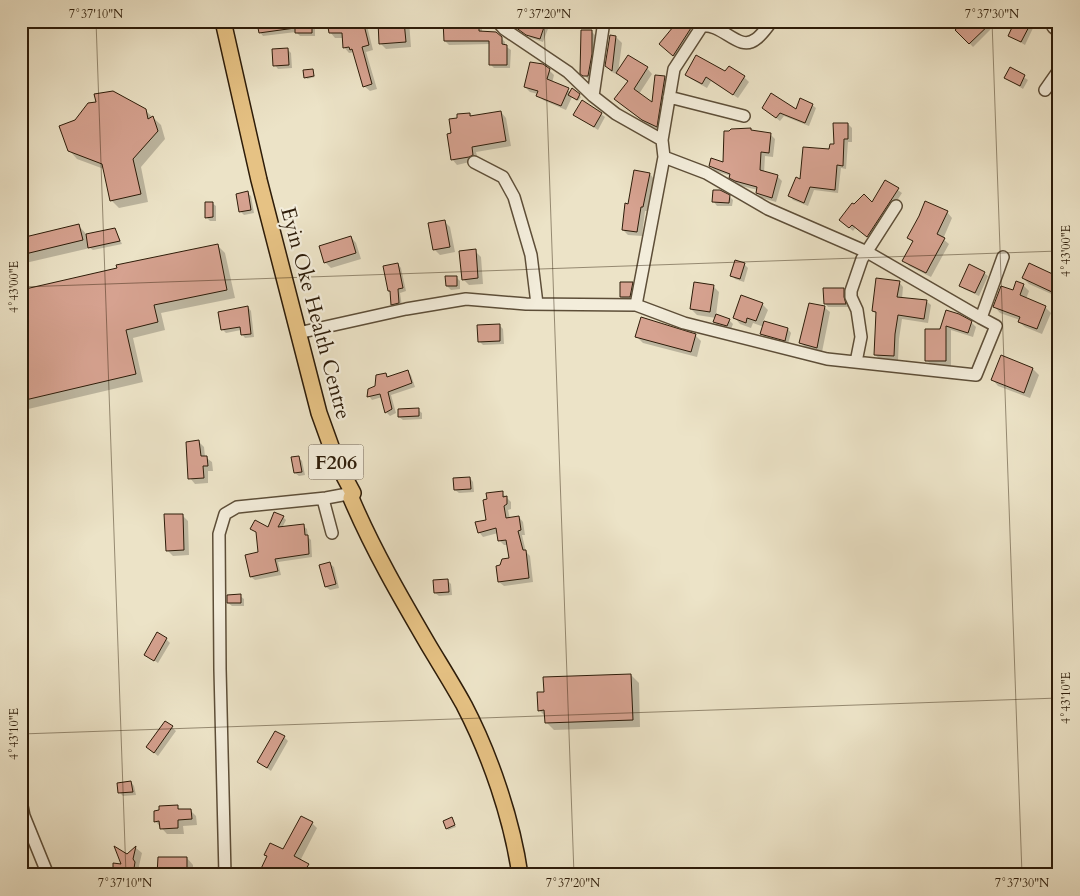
<svg xmlns="http://www.w3.org/2000/svg" width="1080" height="896" viewBox="0 0 1080 896" font-family="Cardo,serif">
<rect width="100%" height="100%" fill="#ece3c7"/>
<filter id="stains"><feTurbulence type="fractalNoise" baseFrequency=".004" numOctaves="4"/><feColorMatrix values="0 0 0 0 .2 0 0 0 0 .09 0 0 0 0 .02 0 0 0 .5 -.17"/></filter>
<radialGradient id="worn" r=".72"><stop offset=".6" stop-color="#630" stop-opacity="0"/><stop offset="1" stop-color="#630" stop-opacity=".3"/></radialGradient>
<path fill="#0003" d="M281,21H315V36H300L296,32L263,36L260,32Z
M328,21L366,22L373,50L366,52L377,89L370,91L364,86L354,52L349,53L344,47V38H335L330,32Z
M379,21H409L411,47L386,49L380,43Z
M478,21L482,25V32L496,33L505,42V46L511,50L510,68H494L490,64V44L449,45L445,41Z
M509,21L544,26L548,29L543,42L531,38Z
M672,21H696L690,29L694,33L677,59L664,47L677,25Z
M966,21H995L990,30L973,47L957,30Z
M1031,23L1034,26L1025,45L1009,35Z
M591,31L597,37L590,81L582,73Z
M616,37L622,43L618,73L647,68L652,74L639,94L653,104L665,77L670,82L662,131L648,125L621,104L628,82L618,74V75L612,72L606,66Z
M287,49L291,53L292,68L278,69L275,65Z
M1010,68L1028,80L1023,89L1006,78Z
M312,70L315,77L307,79L306,77Z
M549,70L554,75L552,83L571,92L573,90L581,97L578,101L572,97L566,110L543,100L538,94L530,92L525,87Z
M687,75L744,77L749,82L738,98L711,81L707,88L691,79Z
M812,105L816,108L809,126L784,116L780,121L763,108L796,111Z
M145,110L161,125L165,139L141,167L148,202L119,208L111,200L104,169L77,159L69,150Z
M501,112L506,118L511,146L476,152L478,160L457,165L452,159L470,114L473,117Z
M601,114L605,117L598,130L575,115Z
M848,124L852,128V142H848L846,169L841,168L838,193L814,190L808,206L793,200L790,196L801,181L835,146Z
M770,134L775,139L773,157L765,156L764,173L777,176L782,181L776,202L762,198L757,193L758,190L741,186L735,182L731,176L715,171L711,166L724,163Z
M650,174L654,179L648,211H645L642,236L628,235L623,230L629,205Z
M885,181L902,193L871,240L856,227L853,231L844,223L872,203Z
M247,193L251,196L254,213L244,215L240,211Z
M729,196L733,200L732,206H717L714,202Z
M212,203L216,206V221H210L206,217Z
M947,212L952,218L943,239L949,244L931,277L909,266L904,260L913,242L909,237Z
M444,221L450,227L455,252L440,255L434,249Z
M79,226L87,235L114,229L117,233L122,244L93,250L90,248L21,264V239Z
M351,237L356,243L361,259L331,268L325,262Z
M217,245L225,253L235,298L161,313L165,330L133,338L143,382L24,410L21,407V291Z
M475,251L481,257L483,284L469,285L463,279Z
M398,264L401,268L406,291L400,293L402,306L396,307L392,304L391,293L389,291Z
M744,264L748,268L744,282L735,279L732,275Z
M984,273L988,276L979,296L964,289L961,286Z
M456,277L460,281V289L451,290L447,286Z
M1023,278H1058V297L1029,284Z
M899,282L903,287L902,299L926,301L931,305L928,323L902,319L899,339L898,360L880,359L875,355L877,315L873,311Z
M632,283L636,286L633,301H625L621,297Z
M1023,285L1029,291L1026,299L1045,307L1051,313L1042,334L1025,327L1019,322L1020,320L1000,313L995,307Z
M713,286L719,292L716,315L729,320L733,324L731,329L718,326L714,322L716,318L697,315L691,309Z
M844,289L847,293V302L849,307H828L825,303Z
M762,304L768,310L763,322L788,329L791,333L788,344L765,338L762,334L764,327L753,323L751,328L740,324L735,318Z
M248,307L251,311L254,337L245,338L242,334L241,330L226,333L222,329Z
M824,307L830,312L822,352L806,348L801,343Z
M947,311L971,322L976,327L973,337L951,330V366L932,365L926,360Z
M499,325L503,329L504,344L483,345L479,341Z
M695,335L701,341L697,357L643,343L637,337Z
M1001,357L1033,369L1039,375L1030,398L998,386L993,380Z
M408,372L411,375L415,387L391,395L396,413L390,416L386,412L382,397L372,400L369,396L385,374L389,378Z
M418,410L422,413V419L403,420L399,417Z
M198,441L204,447L205,457L212,462L213,471H208V483L195,484L190,478Z
M298,457L302,461L305,475L299,476L295,473Z
M470,478L473,482L474,492L459,493L455,490Z
M502,493L511,502V509L508,510L510,519L519,517L523,522L525,535H522L526,552L530,556L533,582L504,586L499,582L511,559L508,545H504L499,540L498,533L483,537L479,532Z
M182,515L188,521L189,555L173,556L167,550Z
M283,517L286,520L282,528L303,526L307,529L308,537L311,540L312,557L278,562L281,575L255,580L251,577L260,553L257,533L252,528L268,529Z
M330,564L334,567L339,588L330,590L326,587L321,566Z
M448,581L451,584L452,595L439,596L435,593Z
M240,596L244,599V606H232L228,603Z
M166,639L170,643L158,663L146,655Z
M631,675L639,683L640,727L554,730L546,722V717L539,710Z
M166,722L176,731L158,756L147,747Z
M284,737L288,741L271,771L258,762Z
M131,782L134,786L136,795L123,796L120,793Z
M177,807L181,811L190,810L196,816L197,825L183,826L184,834H167L155,821Z
M452,819L456,827L448,830L447,828Z
M312,823L317,828L300,861L313,870L311,875H261Z
M136,848L142,853L139,866L140,875H117L114,872L122,865L127,856Z
M187,858L193,865V875H159Z"/>
<path fill="#d6a290" stroke="#2d1c09" d="M272,21H312V33H295V28L259,33L257,23Z
M327,21H363L369,45L362,47L372,84L363,87L352,49L350,50L349,47L343,48L342,33H329Z
M378,21H404L406,42L379,44Z
M443,21H479V31L496,32L502,37V44L507,45V65H489V41H444Z
M507,21H535L545,24L540,39L526,35Z
M678,21H690L687,25L691,28L673,56L659,44Z
M965,21H993L969,44L955,30Z
M1015,21H1032L1021,42L1008,36Z
M581,30H592V54L588,76H583L580,74Z
M610,35L616,36L612,71L605,66Z
M288,48L289,65L273,66L272,49Z
M628,55L648,67L634,89L652,102L655,75L665,76L657,127L642,120L614,99L628,81L616,73Z
M696,55L725,71L729,66L745,76L733,95L706,77L702,84L685,75Z
M530,62L543,64L550,69L547,79L569,88L561,106L536,96L538,91L524,87Z
M1010,67L1025,75L1020,86L1004,78Z
M313,69L314,76L304,78L303,70Z
M572,88L580,94L577,100L568,95Z
M113,91L146,109L148,119L153,116L158,131L133,159L141,194L110,201L102,164L68,151L59,126L75,120L88,103L96,102L94,94Z
M771,93L796,109L800,98L813,104L805,123L780,113L776,118L762,108Z
M582,100L602,113L594,127L573,115Z
M501,111L506,141L472,147L473,155L469,157L451,160L447,134L451,133L449,119L457,118V114L470,113V116Z
M833,123H848V139H844L843,166L837,165L835,190L810,187L804,203L788,196L796,177L800,179L803,147L829,149L830,144H834Z
M751,128V130L771,133L769,153L761,152L760,170L778,175L772,198L756,193L757,187L735,181L729,178L730,174L709,166L711,158L723,162L724,131H729L731,129Z
M634,170L650,173L643,207H641L637,232L622,230L625,203L628,204Z
M885,180L899,188L867,237L852,225L849,228L839,220L852,203L854,204L864,194L872,202Z
M713,190H720L730,195L729,203L712,202Z
M248,191L251,210L239,212L236,194Z
M925,201L948,211L937,234L945,238L926,273L902,261L913,241L907,238L919,216Z
M205,202H213V217L205,218Z
M445,220L450,247L433,250L428,223Z
M79,224L83,240L21,255V238Z
M115,228L120,241L88,248L86,234Z
M351,236L356,253L324,263L319,246Z
M218,244L227,290L154,305L158,322L126,330L136,374L21,401V290L117,268L116,265Z
M476,249L478,278L462,280L459,251Z
M735,260L745,263L740,279L730,276Z
M398,263L403,288L398,289L399,303L391,305L390,291H388L383,266Z
M1029,263L1059,277L1052,292L1022,278Z
M969,264L985,272L975,293L959,286Z
M445,276H457V286H446Z
M876,278L900,281L897,297L927,300L924,319L898,315L895,334L894,356L874,355L876,312L872,311Z
M1016,281L1024,284L1020,295L1046,306L1037,329L1018,322L1020,317L993,307L1001,286L1013,290Z
M620,282H633L630,297H620Z
M694,282L714,285L710,312L690,309Z
M823,288H844V297L846,304H824Z
M741,295L763,303L756,321L747,318L746,323L733,318Z
M809,303L825,306L817,348L799,343Z
M248,306L251,334L241,335L240,327L221,330L218,312Z
M946,310L959,314L972,321L968,333L946,326V361H925V329H940Z
M716,314L730,319L727,326L713,322Z
M641,317L696,334L691,352L635,337Z
M764,321L788,328L785,341L760,334Z
M500,324V341L478,342L477,325Z
M1001,355L1033,368L1024,393L991,380Z
M408,370L412,383L388,392L392,409L385,413L380,394L367,397L368,389L375,386L376,375L386,373L387,377Z
M419,408V416L398,417V409Z
M199,440L201,456H207L208,466H203L204,478L188,479L186,442Z
M299,456L302,472L294,473L291,457Z
M470,477L471,489L454,490L453,478Z
M503,491V497L507,496V504L504,506L506,518L519,516L521,530L518,531L523,550H526L529,578L498,582L496,566L500,565L502,559L509,558L506,540L498,541L496,528L478,533L475,522L486,520L483,500L487,499L486,493Z
M274,512L284,516L278,527L304,524L305,535H308L309,554L275,559L278,571L250,577L245,555L258,552L256,532L250,529L255,520L268,527Z
M164,514H183L184,550L166,551Z
M330,562L336,584L325,587L319,565Z
M448,579L449,592L434,593L433,580Z
M241,594V603H227V595Z
M157,632L167,638L154,661L144,655Z
M631,674L633,720L545,723L544,710L538,711L537,692H544L543,677Z
M165,721L173,726L154,753L146,747Z
M275,731L285,736L267,768L257,762Z
M131,781L133,792L118,793L117,783Z
M178,805V809H191L192,819L178,820V828L160,829L159,821L154,822V811L159,810V806Z
M301,816L313,822L294,856L309,864L304,872L297,869L294,875H258L267,856L264,855L270,843L283,849Z
M452,817L455,825L446,829L443,821Z
M114,846L127,854L136,846L133,859L135,862L133,875L129,872H113V863L121,864Z
M158,857H187V875H157Z"/>
<g fill="none" stroke-linecap="round" stroke-linejoin="round">
<g stroke="#5d4e38" stroke-width="14">
<path id="minor" d="M497,21L504,29L568,72L593,96L616,114L662,140
M1057,21L1053,27L1059,32
M1045,90L1059,70
M593,96L604,21
M669,97L744,116
M664,157L706,173L768,209L867,252L981,318
M474,162L503,177L514,197L531,255L537,304
M636,305L664,157L662,140L674,69L702,26C723,23 739,53 756,39C762,35 767,27 772,21
M298,333L406,309L466,299L526,304L636,305L684,323L827,359L976,375L996,326L981,318L1003,257
M856,362L861,337L857,310L851,297V291L862,259L896,206
M326,498L324,503L332,533
M21,801L24,816L48,875
M225,875L220,669L219,534L225,514L237,507L326,498L353,493"/>
</g>
<g stroke="#2d1c09" stroke-width="18">
<path id="major" d="M223,21L259,180L319,413L337,463L353,493L351,498C373,550 401,598 429,646C441,666 453,685 464,705C490,755 512,819 520,875"/>
</g>
<use href="#minor" stroke="#f3eddb" stroke-width="11"/>
<use href="#major" stroke="#e6c284" stroke-width="15"/>
</g>
<path fill="none" stroke="#2d1c09" stroke-width="1" stroke-opacity="0.45" d="M96,21L126,875M544,21L574,875M992,21L1022,875M21,287L1059,251M21,734L1059,698"/>
<g text-anchor="middle" stroke-width="4.5" stroke-linejoin="round" paint-order="stroke">
<rect fill="#f3eddb" stroke="#685b48" stroke-width="1" x="308.5" y="444.5" width="55" height="35" rx="4"/>
<g font-size="20" font-weight="bold" fill="#2d1c09">
<text x="336" y="469">F206</text>
</g>
<g font-size="21" fill="#2d1c09" stroke="#f3eddb">
<text transform="translate(316 313) rotate(75)" y="7">Eyin Oke Health Centre</text>
</g>
</g>
<rect width="1080" height="896" fill="none" stroke="#ece3c7" stroke-width="55"/>
<rect x="28" y="28" width="1024" height="840" fill="none" stroke="#2d1c09" stroke-width="2"/>
<g font-size="12" text-anchor="middle" fill="#2d1c09">
<text x="96" y="18">7°37'10"N</text>
<text x="544" y="18">7°37'20"N</text>
<text x="992" y="18">7°37'30"N</text>
<text transform="translate(1066 251) rotate(-90)" y="4">4°43'00"E</text>
<text transform="translate(14 287) rotate(-90)" y="4">4°43'00"E</text>
<text transform="translate(1066 698) rotate(-90)" y="4">4°43'10"E</text>
<text transform="translate(14 734) rotate(-90)" y="4">4°43'10"E</text>
<text x="125" y="887">7°37'10"N</text>
<text x="573" y="887">7°37'20"N</text>
<text x="1022" y="887">7°37'30"N</text>
</g>
<rect width="100%" height="100%" filter="url(#stains)"/>
<rect width="100%" height="100%" fill="url(#worn)"/>
</svg>
